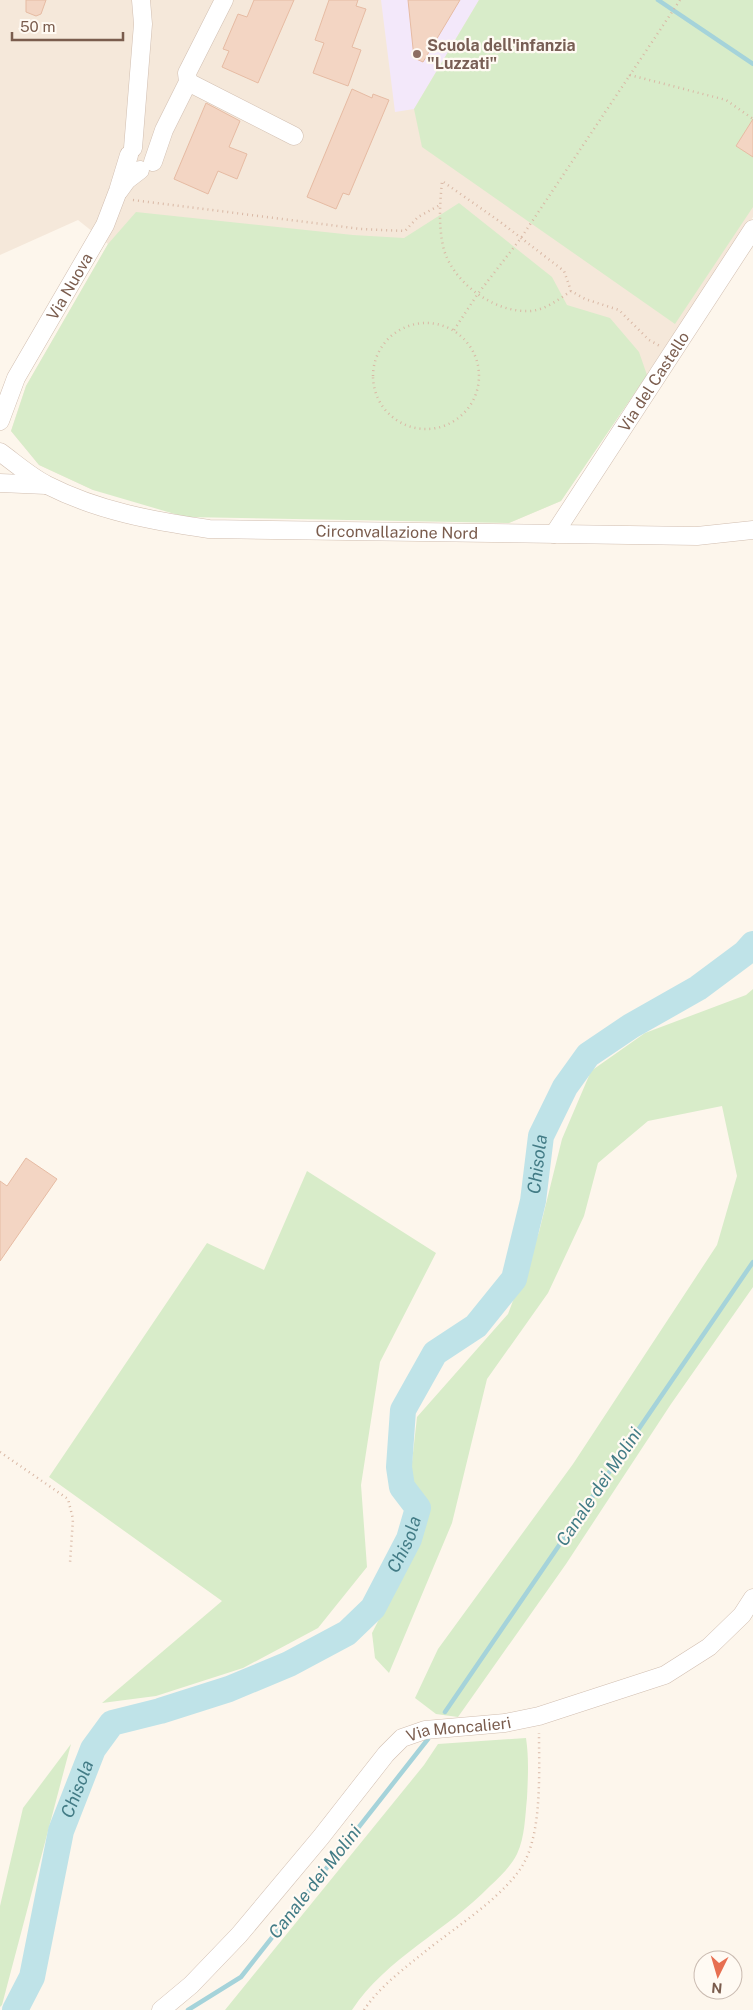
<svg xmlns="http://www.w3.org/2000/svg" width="753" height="2010" viewBox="0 0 753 2010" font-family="'Public Sans',sans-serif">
<rect width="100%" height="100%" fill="#fdf6ec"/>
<path fill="#f5e8da" d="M0,0H753V217L561,501L509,523L93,490L39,465L11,431L26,386L108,244L78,220L0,255Z"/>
<path fill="#f3e8fa" d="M381,0H479L414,109L395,112Z"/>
<path fill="#d8ecc9" d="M479,0H753V207L675,324L422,147L414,109Z
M459,203L552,277L567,305L610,318L639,352L647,375L561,501L509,523L185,517L93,490L39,465L11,431L26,386L108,244L136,212L353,235L404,238Z
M753,989V1287L671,1404L566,1564L458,1717L436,1714L415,1698L438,1649L573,1464L717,1245L737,1176L722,1106L648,1121L598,1163L584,1216L548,1293L487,1379L452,1523L389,1673L375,1658L372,1633L420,1539L425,1507L410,1480L417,1417L508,1314L539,1232L562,1139L591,1071L645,1033L746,995Z
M307,1171L436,1253L380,1362L361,1485L367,1567L318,1628L243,1668L156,1696L102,1703L222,1601L49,1477L207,1243L264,1270Z
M526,1738C529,1758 528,1777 527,1798C525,1817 525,1837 517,1854C511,1866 500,1877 490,1886C448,1930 386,1958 352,2010H225L424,1765L438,1744Z
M71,1744L2,2005L0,2007V1906L23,1808Z"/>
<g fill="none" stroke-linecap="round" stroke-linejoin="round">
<path stroke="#a5d3da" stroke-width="4.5" d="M658,0L753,64
M445,1712L753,1262
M188,2010L241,1977L428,1739"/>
<path stroke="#bfe3e8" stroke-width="26" id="s1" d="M15,2010L32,1977L61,1831L93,1749L112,1723L160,1711L229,1689L289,1664L347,1633L373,1608L409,1539L418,1508L402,1487L399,1467L403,1410L435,1353L476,1326L514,1279L533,1201L541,1136L565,1087L588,1055L631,1026L698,988L745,953L753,944"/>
</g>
<path fill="#f3d5c3" stroke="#e6bba3" d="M26,0H46L41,14L36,16L26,12Z
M254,0H294L258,83L222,67L229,51L223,49L238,14L247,17Z
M329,0H358L356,6L366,9L352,47L361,50L348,86L313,73L324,43L315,40Z
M408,0H460L423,62L414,58Z
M352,89L372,98L373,94L389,100L349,195L343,193L336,209L307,197Z
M206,103L240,121L229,147L247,154L237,179L218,171L208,194L174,179Z
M753,119V157L736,146Z
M26,1158L57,1179L0,1261V1181L7,1186Z"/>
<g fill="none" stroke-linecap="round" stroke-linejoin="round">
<g stroke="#d1beb0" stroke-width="19">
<g id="minor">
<path d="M188,82L294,136"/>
<path d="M133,148L143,24L141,0"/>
<path d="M153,162L164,130L188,82L187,73L224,0"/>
<path d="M119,191L127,180L140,170"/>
<path id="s2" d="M0,421L16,378L105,225L118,191L129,155"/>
<path id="s3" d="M0,452C15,463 31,477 47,485C98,511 153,521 209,529L697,536L753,530"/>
<path d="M0,483L46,485"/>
<path id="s4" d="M554,534L753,229"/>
<path id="s5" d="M161,2010L191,1985L239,1935L321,1837L386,1754L402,1738L425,1730L505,1723L539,1716L665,1675L709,1647L742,1615L753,1598"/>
</g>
</g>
<path stroke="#d9b8a5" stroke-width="2.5" stroke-dasharray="1 4" stroke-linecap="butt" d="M680,0L630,75L726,100L753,119
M133,200L361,229L405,231L418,217L440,205
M571,291C558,300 545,310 530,311C494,313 454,283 444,250C438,226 440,204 442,181L499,221L564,271L571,291L585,299L619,310L649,340L660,346
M373 376a53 53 0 1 1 106 0a53 53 0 1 1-106 0Z
M454,330L477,295L521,238L630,75
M0,1452L68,1499L73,1519L70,1563
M364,2010C380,1986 405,1968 427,1950C456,1927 509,1893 525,1861C542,1827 539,1770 539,1733"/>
<use href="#minor" stroke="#fff" stroke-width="18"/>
</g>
<circle fill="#8d6e63" stroke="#fffaf3" stroke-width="2" cx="417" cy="54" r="5"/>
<g text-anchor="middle" stroke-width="4.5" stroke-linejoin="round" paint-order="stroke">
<g font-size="16" font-weight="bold" fill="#785e54" stroke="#fffaf3" text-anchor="start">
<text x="427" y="51">Scuola dell'infanzia<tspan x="427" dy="18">"Luzzati"</tspan></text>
</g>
<g font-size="16" fill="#7a5c4d" stroke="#fffaf3">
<text dy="6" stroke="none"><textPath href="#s2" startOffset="152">Via Nuova</textPath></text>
<text dy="6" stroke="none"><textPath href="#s4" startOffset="182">Via del Castello</textPath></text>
<text dy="6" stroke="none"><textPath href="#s3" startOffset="414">Circonvallazione Nord</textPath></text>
<text dy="6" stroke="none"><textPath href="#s5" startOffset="422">Via Moncalieri</textPath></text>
</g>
<g font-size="18" font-style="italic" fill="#437c86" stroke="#fffaf3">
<text dy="6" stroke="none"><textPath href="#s1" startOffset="1101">Chisola</textPath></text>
<text transform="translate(599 1487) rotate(-56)" y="6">Canale dei Molini</text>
<text dy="6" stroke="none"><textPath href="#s1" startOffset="666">Chisola</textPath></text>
<text dy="6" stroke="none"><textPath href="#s1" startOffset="231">Chisola</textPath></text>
<text transform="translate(315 1882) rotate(-52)" y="6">Canale dei Molini</text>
</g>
</g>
<g transform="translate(718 1975) rotate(185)"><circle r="24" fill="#fffaf3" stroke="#cabbb1"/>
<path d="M0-4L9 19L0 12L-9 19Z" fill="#e76f51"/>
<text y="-8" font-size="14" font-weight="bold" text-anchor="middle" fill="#7a5c4d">N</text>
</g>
<path d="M12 32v8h111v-8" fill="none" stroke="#7a5c4d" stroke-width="2.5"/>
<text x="20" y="32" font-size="15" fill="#7a5c4d" stroke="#fffaf3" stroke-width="4" paint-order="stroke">50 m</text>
</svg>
